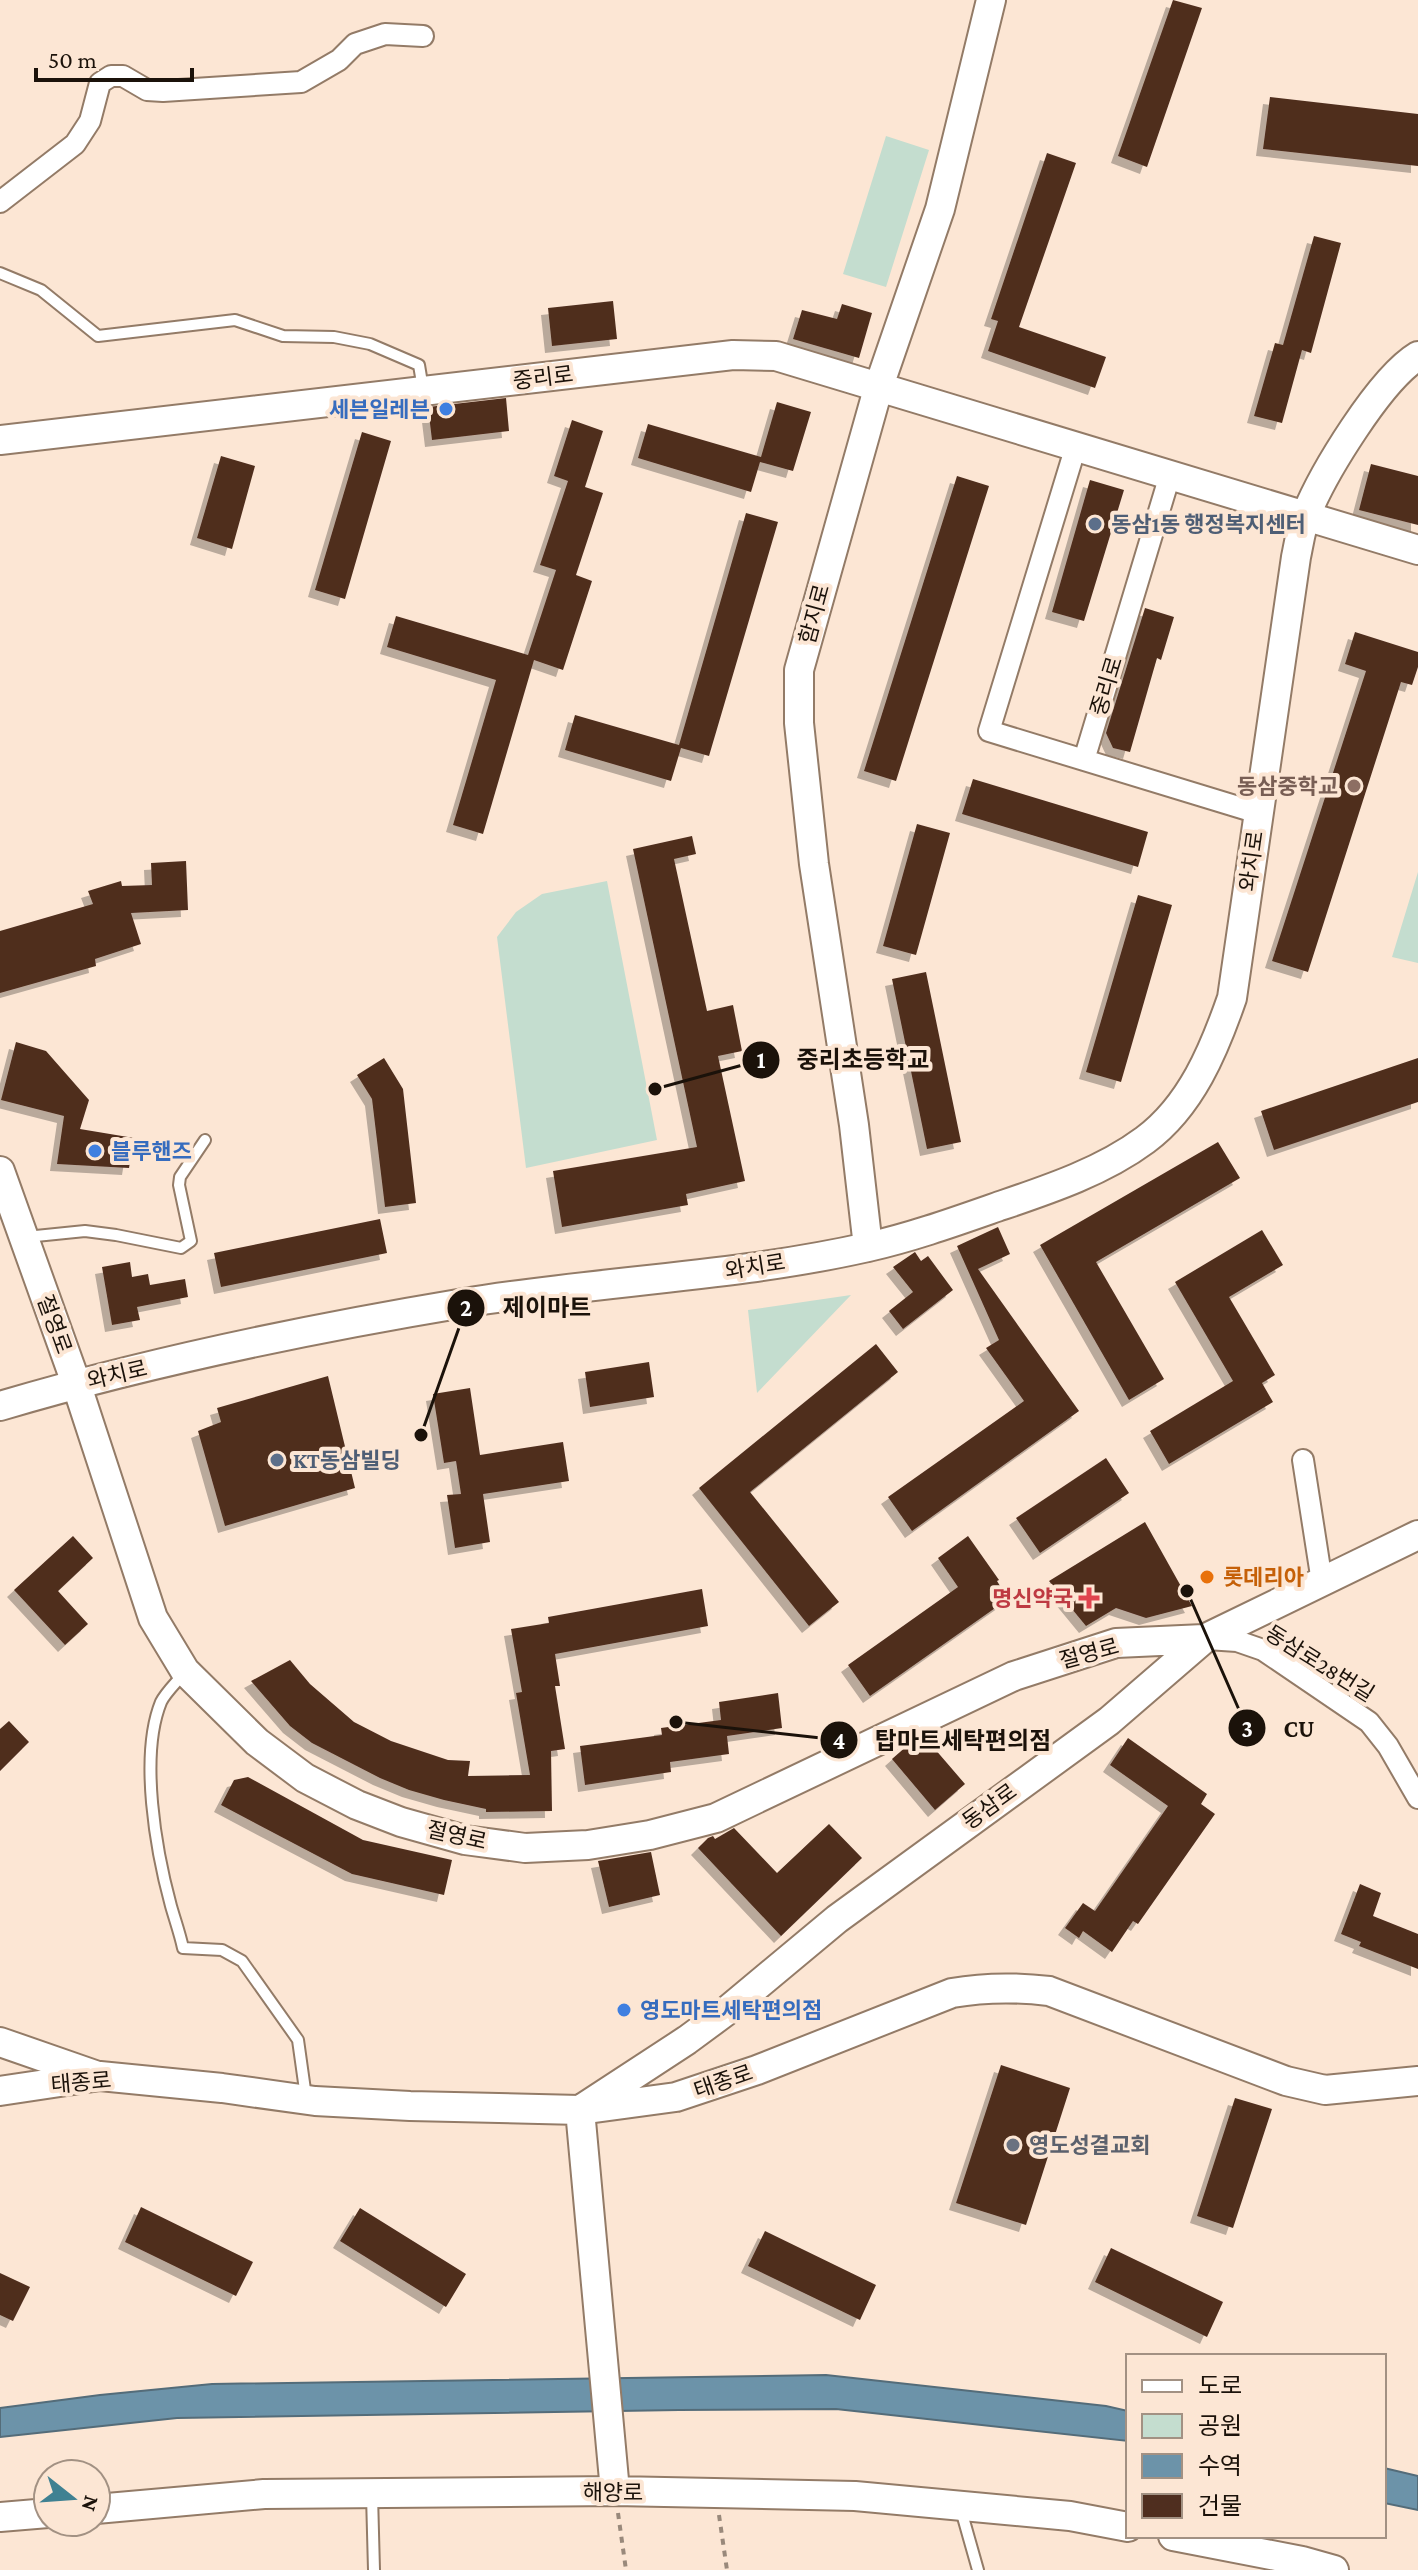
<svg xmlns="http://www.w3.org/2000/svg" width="1418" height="2570" viewBox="0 0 1418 2570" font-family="'Crimson Pro','Noto Sans KR',serif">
<defs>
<filter id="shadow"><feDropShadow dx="-7" dy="7" stdDeviation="0" flood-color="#0004"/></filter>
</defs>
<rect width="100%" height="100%" fill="#fce6d4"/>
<path fill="#c4ddcf" d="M886,136L929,150L886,287L843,274Z
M1418,872V963L1392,957Z
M607,881L657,1140L526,1168L497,937L516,912L542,894Z
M851,1295L757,1393L748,1310Z"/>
<path fill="#6c93a9" stroke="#546c79" stroke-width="2" d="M826,2375L1106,2406L1128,2411V2441L836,2409L679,2410L177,2418L0,2437V2408L100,2395L212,2384Z
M1384,2468L1418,2476V2510L1384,2503Z"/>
<path fill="#4f2e1f" filter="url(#shadow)" d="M1173,0L1202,8L1147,167L1118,156Z
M1270,97L1418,114V166L1263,149Z
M1047,153L1076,163L1019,327L1106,357L1095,388L988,351L998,321L991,319Z
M1314,236L1341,243L1311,353L1302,350L1282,423L1254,416L1275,343L1283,345Z
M613,301L617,339L552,346L548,308Z
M842,304L872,313L859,358L793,339L802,310L837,319Z
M506,398L509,431L432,440L428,407Z
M777,402L811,412L793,471L760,462L751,492L638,458L648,424L761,457Z
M572,420L603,431L585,487L603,493L576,575L592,581L563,670L534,660L483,834L453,825L496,680L387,647L396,616L528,655L556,570L540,565L568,481L554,476Z
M362,432L391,441L345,599L315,590Z
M221,456L255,466L232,549L197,538Z
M1371,464L1418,476V525L1359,510Z
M957,476L989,486L896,781L864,771Z
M1090,480L1124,490L1084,621L1052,612Z
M746,513L778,522L709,756L681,748L671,781L565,750L575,715L679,745Z
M1145,608L1174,617L1161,660L1157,658L1130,752L1113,748L1106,733Z
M1355,632L1418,652V667L1412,685L1401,682L1308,972L1272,961L1366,671L1345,664Z
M973,779L1148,832L1138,867L962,814Z
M917,824L950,833L916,955L883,946Z
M692,836L696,854L674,859L707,1011L733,1005L742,1051L718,1056L745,1181L686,1194L688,1205L562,1227L553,1171L697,1147L633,849Z
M186,861L188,910L131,913L141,944L95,959L96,966L0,993V931L93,904L88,891L121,881L122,886L152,885L151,863Z
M1138,895L1172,905L1121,1082L1086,1072Z
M926,972L961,1142L927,1149L892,979Z
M16,1042L46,1051L89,1100L80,1129L134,1138L129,1168L57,1164L64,1116L1,1100Z
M384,1058L403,1089L416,1203L385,1207L372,1099L357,1075Z
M1418,1058V1102L1274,1150L1261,1111Z
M1218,1142L1240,1178L1096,1262L1164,1379L1129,1400L1040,1245Z
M380,1219L387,1253L221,1287L214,1253Z
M998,1227L1010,1254L978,1269L1079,1411L912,1531L888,1497L1024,1401L986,1348L999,1340L957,1246Z
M1262,1230L1283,1265L1229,1297L1275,1375L1262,1383L1273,1402L1169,1464L1150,1431L1233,1381L1175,1282Z
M915,1252L921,1261L928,1256L953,1290L903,1329L889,1311L913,1292L893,1267Z
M130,1262L132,1277L148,1274L150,1285L185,1279L188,1297L137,1307L140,1320L112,1325L102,1267Z
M876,1344L898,1372L750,1492L839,1602L809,1626L699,1488Z
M649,1362L654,1397L590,1407L585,1372Z
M328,1376L355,1488L225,1526L198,1431L221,1422L217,1408Z
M470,1388L480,1455L563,1442L569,1481L483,1494L490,1542L455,1548L447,1495L461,1494L456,1461L444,1463L433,1394Z
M1106,1458L1129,1493L1040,1553L1016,1518Z
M1145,1522L1192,1606L1146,1618L1116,1608L1086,1626L1049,1581Z
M73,1536L93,1558L58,1591L88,1624L65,1645L14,1590Z
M968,1536L999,1580L997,1581L1008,1599L870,1696L848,1665L958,1587L938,1558Z
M702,1589L708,1626L555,1654L560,1686H555L565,1749L551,1751L552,1811L486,1812V1809L444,1800L409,1790L380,1778L312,1743L290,1726L251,1681L290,1660L310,1684L354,1722L391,1741L448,1760L470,1761L468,1776L530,1775L516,1693L522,1692L511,1629L549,1623L548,1617Z
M778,1693L782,1728L727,1736L729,1754L670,1762L671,1772L585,1785L580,1746L662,1735L661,1728L721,1720L719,1702Z
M9,1721L29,1742L0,1771V1729Z
M1128,1738L1207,1794L1201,1804L1215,1814L1138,1924L1133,1921L1112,1952L1083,1931L1079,1938L1065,1928L1083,1903L1095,1911L1168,1806L1110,1765Z
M928,1741L965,1784L935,1810L892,1759L908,1745L915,1752Z
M248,1777L363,1840L452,1860L444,1895L352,1874L221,1805L234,1780Z
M829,1824L862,1858L781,1936L698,1848L708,1838L713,1836L715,1839L734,1828L777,1873Z
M651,1852L660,1895L609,1907L598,1861Z
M1360,1884L1381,1893L1373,1916L1418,1934V1969L1359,1946L1361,1942L1341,1934Z
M1001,2065L1070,2088L1026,2225L956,2203Z
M1235,2098L1272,2109L1233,2228L1197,2216Z
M141,2207L253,2262L236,2296L125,2242Z
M360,2208L466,2274L446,2307L340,2241Z
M765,2231L876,2285L860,2320L748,2266Z
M1111,2248L1223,2302L1207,2337L1095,2282Z
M0,2273L30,2287L13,2321L0,2315Z"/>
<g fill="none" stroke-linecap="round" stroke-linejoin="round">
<g stroke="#937b67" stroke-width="14">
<path id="lane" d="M0,273L41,290L98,336L235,320L283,336L334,337L370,344L419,365L423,389
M26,1237L85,1231L116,1235L181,1248L191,1241L179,1185L180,1177L205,1140
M184,1673C177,1682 166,1692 161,1702C139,1756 156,1851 171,1906C175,1920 180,1934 183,1948L222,1950L242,1961L298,2040L306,2097
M372,2495L374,2570
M961,2510L978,2570"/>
</g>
<g stroke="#937b67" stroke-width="24">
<path id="street" d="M0,202L75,144L90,121L100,83L111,76H123L147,90L163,91L301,82L339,60L355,44L385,34L423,36
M1076,446L989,731L1258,813
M1084,760L1170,475
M1303,1460L1322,1582
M1207,1639L1237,1641L1263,1650L1369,1722L1388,1746L1418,1798"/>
</g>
<g stroke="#937b67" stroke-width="32">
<path id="secondary" d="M0,440L733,355L776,356L1418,550
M0,1171L76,1383L153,1618L185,1671L257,1742L305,1778L357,1805L401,1822L465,1840L525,1848L588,1845L650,1835L716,1818L1014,1676L1116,1643L1204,1639
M868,1247L854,1125L814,864L799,723V670L878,389L940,209L991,0
M0,1406C152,1361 308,1329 464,1303C598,1281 735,1277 868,1247C912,1237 954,1222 997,1207C1047,1190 1102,1172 1145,1140C1191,1106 1214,1050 1232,998L1296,557C1299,543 1301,528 1306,515C1323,473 1380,379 1418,356
M0,2042L95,2075
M0,2091L100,2076L222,2088L315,2101L410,2106L580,2110L676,2097L757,2070L952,1993C986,1987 1015,1987 1049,1991L1286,2081L1325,2090L1418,2081
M615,2491L580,2110L687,2040L729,2009L837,1919L1109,1721L1204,1639L1418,1535
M96,2509L264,2494L615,2491L855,2496L1070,2516L1128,2527
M0,2517L48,2513
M1173,2536L1302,2561L1334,2570"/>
</g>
<path stroke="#99897b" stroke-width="4" stroke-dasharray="6 6" stroke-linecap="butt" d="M618,2513L626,2570
M719,2515L727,2570"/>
<use href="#lane" stroke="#fff" stroke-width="10"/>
<use href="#street" stroke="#fff" stroke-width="20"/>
<use href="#secondary" stroke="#fff" stroke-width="28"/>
</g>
<g fill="#3f7fe0" stroke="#fce6d4" stroke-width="3">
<circle cx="446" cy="409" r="8"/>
<circle cx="95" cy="1151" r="8"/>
<circle cx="624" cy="2010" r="8"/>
</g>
<g fill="#5c6f8a" stroke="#fce6d4" stroke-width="3">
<circle cx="1095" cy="524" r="8"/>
<circle cx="277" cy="1460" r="8"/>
</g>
<circle fill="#8d6e63" stroke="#fce6d4" stroke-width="3" cx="1354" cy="786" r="8"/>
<circle fill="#e8710a" stroke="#fce6d4" stroke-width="3" cx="1207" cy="1577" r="8"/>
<path fill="#e0444e" stroke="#fce6d4" stroke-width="3" d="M1085 1586h8v8h8v8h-8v8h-8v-8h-8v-8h8z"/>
<circle fill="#6b7280" stroke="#fce6d4" stroke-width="3" cx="1013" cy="2145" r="8"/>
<g text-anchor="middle" stroke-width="8" stroke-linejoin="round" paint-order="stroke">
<g font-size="22" fill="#1b120a" stroke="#fce6d4">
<text transform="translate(543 377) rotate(-7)" y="8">중리로</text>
<text transform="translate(814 614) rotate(-75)" y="8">함지로</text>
<text transform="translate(1106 686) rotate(-73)" y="8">중리로</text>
<text transform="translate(1251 861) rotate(-82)" y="8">와치로</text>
<text transform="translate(755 1266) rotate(-9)" y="8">와치로</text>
<text transform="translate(55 1324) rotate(70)" y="8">절영로</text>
<text transform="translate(117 1374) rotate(-13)" y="8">와치로</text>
<text transform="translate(1089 1653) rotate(-15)" y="8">절영로</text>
<text transform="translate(1320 1663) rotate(32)" y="8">동삼로28번길</text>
<text transform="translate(989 1806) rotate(-36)" y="8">동삼로</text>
<text transform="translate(457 1835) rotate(13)" y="8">절영로</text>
<text transform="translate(723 2081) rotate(-19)" y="8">태종로</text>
<text transform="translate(81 2082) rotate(-5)" y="8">태종로</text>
<text x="613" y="2500">해양로</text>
</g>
<g font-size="22" font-weight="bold" fill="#366cbe" stroke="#fce6d4" text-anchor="start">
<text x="430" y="417" text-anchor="end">세븐일레븐</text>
<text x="111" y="1159">블루핸즈</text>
<text x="640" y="2018">영도마트세탁편의점</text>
</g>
<g font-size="22" font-weight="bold" fill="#4e5e75" stroke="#fce6d4" text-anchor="start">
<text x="1111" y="532">동삼1동 행정복지센터</text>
<text x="293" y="1468">KT동삼빌딩</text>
</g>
<g font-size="22" font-weight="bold" fill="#785e54" stroke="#fce6d4" text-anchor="end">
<text x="1338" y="794">동삼중학교</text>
</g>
<g font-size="22" font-weight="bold" fill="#c56008" stroke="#fce6d4" text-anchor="start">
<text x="1223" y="1585">롯데리아</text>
</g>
<g font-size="22" font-weight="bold" fill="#be3a42" stroke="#fce6d4" text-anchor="end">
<text x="1073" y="1606">명신약국</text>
</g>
<g font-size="22" font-weight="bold" fill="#5b616d" stroke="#fce6d4" text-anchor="start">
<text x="1029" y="2153">영도성결교회</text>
</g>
</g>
<path fill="none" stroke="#1b120a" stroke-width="3" d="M655 1089L761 1060M421 1435L466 1308M1187 1591L1247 1728M676 1722L839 1740"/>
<g fill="#1b120a" stroke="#fce6d4" stroke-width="3">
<circle cx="655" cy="1089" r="8"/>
<circle cx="421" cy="1435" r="8"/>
<circle cx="1187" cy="1591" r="8"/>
<circle cx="676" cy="1722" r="8"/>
<circle cx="761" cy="1060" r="20"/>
<circle cx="466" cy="1308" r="20"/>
<circle cx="1247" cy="1728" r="20"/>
<circle cx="839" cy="1740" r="20"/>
</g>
<g font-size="24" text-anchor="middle" font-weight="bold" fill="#fff">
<text x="761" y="1068">1</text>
<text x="466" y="1316">2</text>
<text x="1247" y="1737">3</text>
<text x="839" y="1749">4</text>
</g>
<g font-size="24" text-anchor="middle" font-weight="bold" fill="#1b120a" stroke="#fce6d4" stroke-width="8" stroke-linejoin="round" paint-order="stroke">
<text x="863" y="1068">중리초등학교</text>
<text x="547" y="1316">제이마트</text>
<text x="1299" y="1737">CU</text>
<text x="963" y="1749">탑마트세탁편의점</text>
</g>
<rect x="1126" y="2354" width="260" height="184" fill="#fce6d4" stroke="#a29183" stroke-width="2"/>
<rect x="1142" y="2380" width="40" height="12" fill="#ffffff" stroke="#a29183" stroke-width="2"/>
<text x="1198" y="2394" font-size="24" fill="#1b120a">도로</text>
<rect x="1142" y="2414" width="40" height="24" fill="#c4ddcf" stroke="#a29183" stroke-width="2"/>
<text x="1198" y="2434" font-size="24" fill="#1b120a">공원</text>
<rect x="1142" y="2454" width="40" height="24" fill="#6c93a9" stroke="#a29183" stroke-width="2"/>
<text x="1198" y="2474" font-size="24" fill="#1b120a">수역</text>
<rect x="1142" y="2494" width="40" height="24" fill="#4f2e1f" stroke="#a29183" stroke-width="2"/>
<text x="1198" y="2514" font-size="24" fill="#1b120a">건물</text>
<g transform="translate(72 2498) rotate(107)"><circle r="38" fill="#fce6d4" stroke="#a29183" stroke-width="2"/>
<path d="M0-6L14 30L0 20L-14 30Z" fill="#3f8192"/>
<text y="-12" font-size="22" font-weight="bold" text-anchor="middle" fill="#1b120a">N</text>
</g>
<path d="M36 68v12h156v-12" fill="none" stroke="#1b120a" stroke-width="4"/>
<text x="48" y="68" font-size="24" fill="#1b120a" stroke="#fce6d4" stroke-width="6" paint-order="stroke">50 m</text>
</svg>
